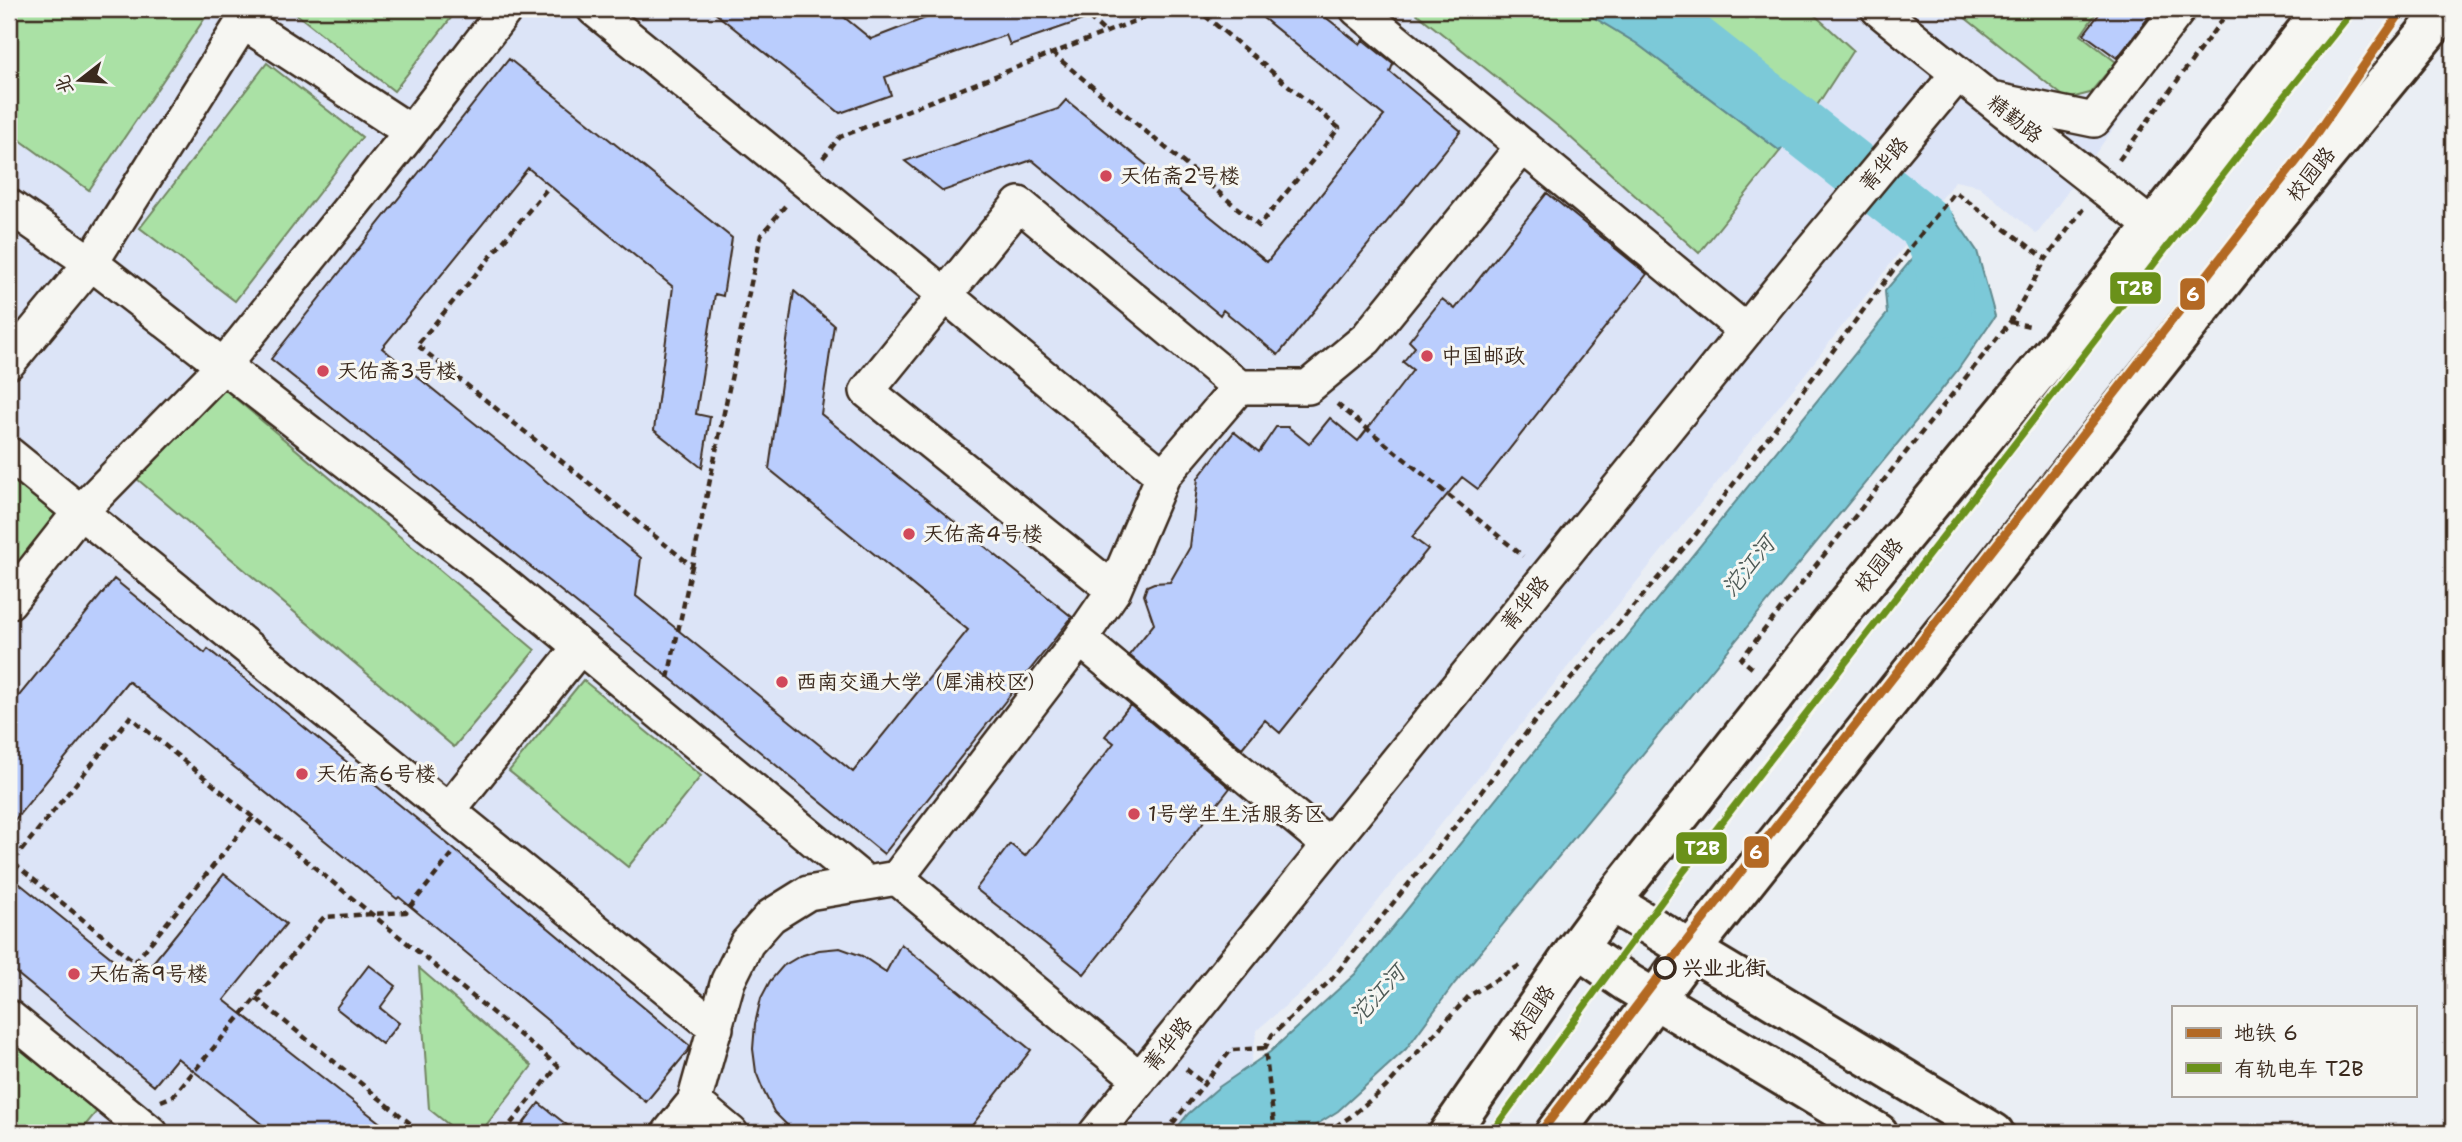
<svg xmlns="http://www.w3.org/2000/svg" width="2462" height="1142" viewBox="0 0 2462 1142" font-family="'Shantell Sans','LXGW WenKai TC',sans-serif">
<rect width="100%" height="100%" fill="#eaeef4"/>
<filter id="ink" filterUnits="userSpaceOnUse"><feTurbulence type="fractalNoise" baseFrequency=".0143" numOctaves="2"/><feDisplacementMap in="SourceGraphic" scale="14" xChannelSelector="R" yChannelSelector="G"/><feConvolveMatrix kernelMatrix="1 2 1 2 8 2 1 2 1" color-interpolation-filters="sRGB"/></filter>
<g filter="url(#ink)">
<path fill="#dce4f7" d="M9,9H2200L2037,234L1979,186L1955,181L1801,379L1310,985L1257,1030L1250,1066L1219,1088L1188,1114L1173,1133H9Z"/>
<path fill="#aae1a5" stroke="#728662" stroke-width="2" d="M9,9H211L89,190L9,132Z
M290,9H458L394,91Z
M1411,9H1580L1636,43L1780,151L1699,253L1560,128Z
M1689,9H1808L1853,50L1816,107Z
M1954,9H1991L2002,17L2013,9H2099L2081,35L2116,62L2090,93L2067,99Z
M267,63L362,137L235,301L140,228Z
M217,383L535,650L454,747L137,479Z
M9,465L71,515L9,593Z
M583,680L701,776L628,867L509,771Z
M419,968L532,1066L480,1133H459L429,1109Z
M9,1028L102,1105L79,1133H9Z"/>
<path fill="#7bc9d8" stroke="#61898e" stroke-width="2" d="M1580,9H1689L1816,107L1780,151L1636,43Z
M1951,213L1977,251L1995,316L1957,371L1454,984L1406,1049L1338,1111L1303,1133H1173L1188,1114L1219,1087L1270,1052L1355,974L1887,314L1885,291Z"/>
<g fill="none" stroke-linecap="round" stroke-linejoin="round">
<path stroke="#7bc9d8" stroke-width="56" d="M1651,9L1926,225C1944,256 1947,274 1944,309"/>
</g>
<path fill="#bacdfd" stroke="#3b2a1e" stroke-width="2" d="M710,9H834L871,39L949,9H1103V13L1010,45L1006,35L885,77L891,95L840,113Z
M1252,9H1315L1360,44L1363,40L1393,64L1390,72L1461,131L1278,355L1223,310L1220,315L1032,160L943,191L905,161L1058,109L1066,100L1267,262L1384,116Z
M2103,9H2155L2117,58L2084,34Z
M509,59L732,238L723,296L715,294L696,414L710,417L702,468L654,430L673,287L528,168L382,348L641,558L636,596L853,772L968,630L769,469L794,291L834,325L821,414L1072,617L884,854L686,691L271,359Z
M1547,193L1647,274L1478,489L1462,477L1412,537L1428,549L1280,733L1265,720L1242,748L1129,655L1154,624L1144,595L1147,586L1154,583L1170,582L1190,547L1198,478L1234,432L1259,452L1276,427H1288L1309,444L1330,418L1358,441L1413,370L1403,362L1415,347L1409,341L1442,299L1455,309Z
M114,579L205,653L208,649L444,841L690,1046L688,1051L646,1102L399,897L397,899L128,681L9,827V708Z
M1130,705L1230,788L1084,974L976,889L1010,844L1025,856L1114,743L1105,736Z
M224,874L286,924L224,1000L393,1133H273L177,1058L154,1086L9,967V875L139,980Z
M901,944L1031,1050L966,1133H795L774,1112L764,1092L756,1072L753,1049L755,1024L761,998L770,981L783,966L800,956L819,950L840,948L862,956L886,972Z
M369,965L396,986L380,1008L399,1023L382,1044L336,1008Z
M539,1103L577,1133H516Z"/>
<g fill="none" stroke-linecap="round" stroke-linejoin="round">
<g stroke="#3b2a1e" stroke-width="38">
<path id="minor" d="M594,9L944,294L1163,476
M1357,9L1746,331
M1878,9C1968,83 2061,155 2153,227
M243,22L411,132
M1996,100L2094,120L2179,9
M9,206L91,263L498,579L866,883
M9,362L91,263L251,9
M9,454L716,1028
M1114,590L867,391L1019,204L1239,387
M9,602L79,513L223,366L411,132L506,9
M1080,639L1329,845
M448,811L579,648
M897,878L1140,1079
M9,1017L151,1133
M694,1102L731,1133
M669,1133L694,1102L728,981L747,943L771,916L808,893L897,878L1080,639L1114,590L1163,476L1239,387H1308L1366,339L1523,146
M1096,1133L1808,254L1957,75"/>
</g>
<g stroke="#3b2a1e" stroke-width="44">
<path id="tertiary" d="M1611,902L1994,1133
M1577,948L1628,983L1878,1133
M1449,1133L1577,948L1611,902L1836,618L2066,338L2324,9
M1555,1133L1692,949L2237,263L2446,9"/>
</g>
<path stroke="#3b2a1e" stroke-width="4.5" stroke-dasharray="7 5" stroke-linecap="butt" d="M859,9L867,15L883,9
M1080,9L1105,32
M1052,53L1259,226L1339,128L1197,9
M823,158L840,137L1165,9
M2119,160L2230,9
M546,190L417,345L692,566L761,235L785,206
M2010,322L2030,326
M1337,404L1523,556
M1752,668L1741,659L2010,322L2046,259
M668,678L692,566
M253,817L135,962L12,862L130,717L558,1066L503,1133
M256,998L422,1133
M1186,1069L1204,1084
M161,1101L173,1096L324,917L406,912L453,853
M1165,1133L1231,1050L1265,1048
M1275,1133L1265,1048L1272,1035L1331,980L1456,825L1539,716L1696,534L1906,253L1955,192L2046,259L2083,209
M1325,1133L1350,1117L1385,1088L1469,996L1522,964"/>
<use href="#minor" stroke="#f6f6f2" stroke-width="33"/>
<use href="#tertiary" stroke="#f6f6f2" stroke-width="38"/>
<g stroke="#f6f6f2" stroke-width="12">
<path id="tram-1" d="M1491,1133L1684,871L2277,105L2354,9"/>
</g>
<use href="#tram-1" stroke="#6a911a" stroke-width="7"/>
<g stroke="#f6f6f2" stroke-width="14">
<path id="metro-1" d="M1540,1133L1664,970L2309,145L2403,9"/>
</g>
<use href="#metro-1" stroke="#b36924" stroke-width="9"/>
</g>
</g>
<g fill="#d1495b" stroke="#f6f6f2" stroke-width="2.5">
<circle cx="1106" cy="176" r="7"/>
<circle cx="1427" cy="356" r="7"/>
<circle cx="323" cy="371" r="7"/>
<circle cx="909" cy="534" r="7"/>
<circle cx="782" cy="682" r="7"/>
<circle cx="302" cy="774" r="7"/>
<circle cx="1134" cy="814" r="7"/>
<circle cx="74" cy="974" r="7"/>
</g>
<circle fill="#f6f6f2" stroke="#3b2a1e" stroke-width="3.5" cx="1665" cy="968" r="10"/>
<g text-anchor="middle" stroke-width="6" stroke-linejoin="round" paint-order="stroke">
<g font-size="21" fill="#3b2a1e" stroke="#f6f6f2">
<text transform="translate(2015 119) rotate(38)" y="7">精勤路</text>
<text transform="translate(1884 164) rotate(-50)" y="7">菁华路</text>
<text transform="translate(2311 174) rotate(-51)" y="7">校园路</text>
<text transform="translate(1879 565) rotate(-51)" y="7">校园路</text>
<text transform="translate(1525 603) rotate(-51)" y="7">菁华路</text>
<text transform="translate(1532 1013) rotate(-56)" y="7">校园路</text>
<text transform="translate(1168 1044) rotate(-51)" y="7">菁华路</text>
</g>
<g font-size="21" fill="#3b2a1e" stroke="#f6f6f2" text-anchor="start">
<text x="1120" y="183">天佑斋2号楼</text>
<text x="1441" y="363">中国邮政</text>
<text x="337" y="378">天佑斋3号楼</text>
<text x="923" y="541">天佑斋4号楼</text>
<text x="796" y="689">西南交通大学（犀浦校区）</text>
<text x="316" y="781">天佑斋6号楼</text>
<text x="1148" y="821">1号学生生活服务区</text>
<text x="88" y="981">天佑斋9号楼</text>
</g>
<g font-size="21" font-weight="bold" fill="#3b2a1e" stroke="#f6f6f2" text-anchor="start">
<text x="1682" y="975">兴业北街</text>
</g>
<g font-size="23" font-style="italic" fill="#4e5a56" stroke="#f6f6f2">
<text transform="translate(1748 566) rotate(-51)" y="8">沱江河</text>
<text transform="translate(1377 994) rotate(-47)" y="8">沱江河</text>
</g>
</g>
<g stroke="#f6f6f2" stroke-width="2.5">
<rect x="2109" y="271" width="53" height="34" rx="7" fill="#6a911a"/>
<rect x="2179" y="277" width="27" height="34" rx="7" fill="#b36924"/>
<rect x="1675" y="831" width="53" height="34" rx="7" fill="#6a911a"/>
<rect x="1743" y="835" width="27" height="34" rx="7" fill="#b36924"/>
</g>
<g font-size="19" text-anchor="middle" font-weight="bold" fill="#fff">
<text x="2135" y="295">T2B</text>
<text x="2193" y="301">6</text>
<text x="1702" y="855">T2B</text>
<text x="1756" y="859">6</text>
</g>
<rect width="2462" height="1142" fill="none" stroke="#f6f6f2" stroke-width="35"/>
<rect x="18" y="18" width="2427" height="1107" fill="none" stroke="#3b2a1e" stroke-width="2.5" filter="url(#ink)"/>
<rect x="2172" y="1006" width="245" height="91" fill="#f6f6f2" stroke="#aba49d" stroke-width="2"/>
<rect x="2186" y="1028" width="35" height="10" fill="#b36924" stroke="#aba49d" stroke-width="2"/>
<text x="2234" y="1040" font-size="21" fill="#3b2a1e">地铁 6</text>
<rect x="2186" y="1063" width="35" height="10" fill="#6a911a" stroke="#aba49d" stroke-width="2"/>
<text x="2234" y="1076" font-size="21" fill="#3b2a1e">有轨电车 T2B</text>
<g transform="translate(80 80) rotate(253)" stroke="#f6f6f2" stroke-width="5" paint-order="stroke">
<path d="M0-5L12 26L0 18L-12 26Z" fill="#3b2a1e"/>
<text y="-10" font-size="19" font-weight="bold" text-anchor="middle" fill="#3b2a1e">北</text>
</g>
</svg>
